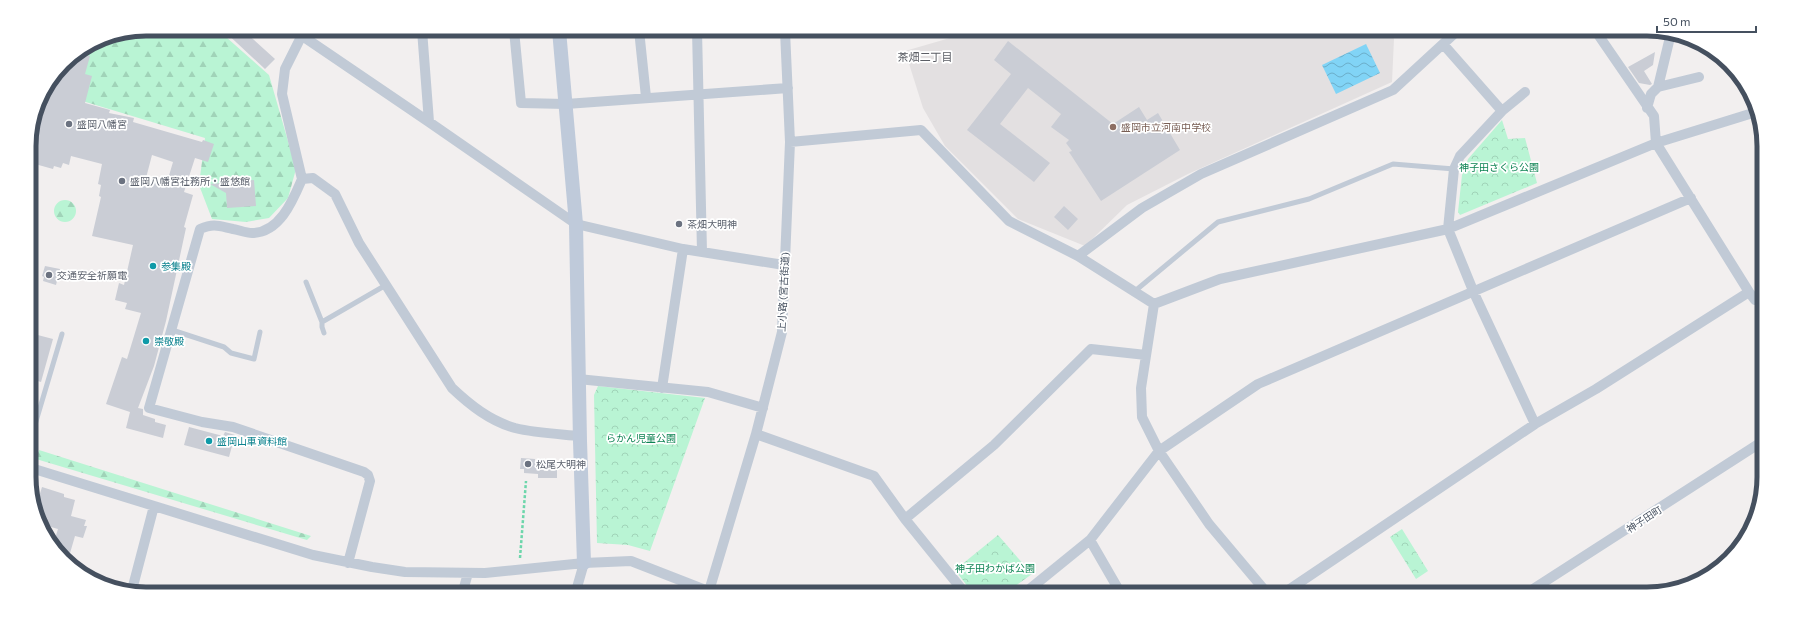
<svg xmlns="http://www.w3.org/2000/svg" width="1793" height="623" viewBox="0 0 1793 623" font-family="Commissioner,'Noto Sans JP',sans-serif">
<defs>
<pattern id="forest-firs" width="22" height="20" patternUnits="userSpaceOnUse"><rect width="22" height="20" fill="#b9f4d4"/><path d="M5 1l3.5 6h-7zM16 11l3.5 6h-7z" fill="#a0d3b8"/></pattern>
<pattern id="park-crowns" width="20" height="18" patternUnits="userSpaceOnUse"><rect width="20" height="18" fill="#b9f4d4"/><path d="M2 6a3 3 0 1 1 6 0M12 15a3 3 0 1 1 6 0" fill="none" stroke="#a0d3b8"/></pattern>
<pattern id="water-waves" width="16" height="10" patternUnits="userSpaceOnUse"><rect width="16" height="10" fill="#81d4f6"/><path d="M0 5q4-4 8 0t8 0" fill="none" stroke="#6baeca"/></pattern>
</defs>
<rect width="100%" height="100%" fill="#f2efef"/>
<path fill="#e3e0e1" d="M974,31L1390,32L1394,39L1392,82L1188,174L1127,205L1085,246L1018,219L945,146L923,108L905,51Z"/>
<path fill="url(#forest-firs)" d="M146,29H217L269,75L296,169L288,198L269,218L246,222L212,219L199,185L205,138L46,90L63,63L102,38Z
M54 211a11 11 0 1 1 22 0a11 11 0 1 1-22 0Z
M39,450L311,536L307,540L36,459Z"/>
<path fill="url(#park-crowns)" d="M1502,120L1508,139L1525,138L1537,183L1460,215L1458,212L1462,175L1468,159Z
M598,386L705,398L650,551L628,545L597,543L594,395Z
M1402,529L1428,571L1416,579L1390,537Z
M998,535L1032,574L1007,592H976L968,587L955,570Z"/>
<path fill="url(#water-waves)" d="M1366,44L1380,73L1336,94L1322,65Z"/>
<path fill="#cacdd5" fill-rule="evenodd" d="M222,29H242L275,59L265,69Z
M1008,41L1113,124L1139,107L1147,120L1158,113L1180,150L1101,201L1069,152L1072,151L1066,143L1069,140L1051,127L1061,114L1028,88L1000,124L1050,163L1034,182L967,130L1011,74L994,60Z
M1655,52L1653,65L1644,71L1652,84L1650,85L1639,83L1628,67Z
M79,53L90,56L85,74L92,76L85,103L110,110L109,113L134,118L133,122L202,142L203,140L214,144L208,162L195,158L184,192L193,195L184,227L186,228L166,321L154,366L138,408L143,409V415L155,419V422L166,425L163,438L126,428L130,412L106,404L122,357L127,359L141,313L125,309L127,303L115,300L119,283L124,285L133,245L92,236L101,197L99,196L101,185L98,184L102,164L71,156L69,165L63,163L61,168L54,166L53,169L35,164L36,160L31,159L32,154H29V139L38,101L44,92L49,94L52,80L63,63ZM152,155L173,162L168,179L146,178Z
M254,180L256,206L227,208L226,193L210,184Z
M1064,206L1078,219L1068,230L1054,217Z
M45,266L60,269L56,285L43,281L44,277L42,276Z
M30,333L53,339L41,382L31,379Z
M189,427L223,436L225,432L235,435L229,457L184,445Z
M521,458L535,459V463H557V478H538V474L524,473V469H520Z
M42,487L64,494V497L75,500L71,516L86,520L84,526H87L83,538L75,536L68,560L58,554L53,545L58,529L44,525L31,499V498L38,500Z"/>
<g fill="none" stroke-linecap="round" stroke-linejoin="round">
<path stroke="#6dd6ab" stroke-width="2.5" stroke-dasharray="3 2" stroke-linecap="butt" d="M520,558L526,481"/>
<path stroke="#c1cad6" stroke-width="5" d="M306,282L322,322L386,285
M1135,291L1218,222L1309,199L1393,164L1454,169
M1755,300L1761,310
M322,322V327L324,333
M172,330L224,347L231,353L254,359L260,332
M31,438L62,334"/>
<path stroke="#c1cad6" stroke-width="10" d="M422,30L429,122
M514,30L521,103L566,104L788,88
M639,30L646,97
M697,30L702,252
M1597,33L1654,116L1656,143L1749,292L1755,300L1761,296
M301,35L429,122L576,224L683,249L784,265
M1443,44L1502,111L1460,156L1454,169L1448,229L1474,293L1535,424
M1658,87L1699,77
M1647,108L1651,94L1658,87L1671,33
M1502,111L1525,92
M790,142L921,130L1009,221L1078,256L1154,304
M302,179L282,94L285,69L305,29
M1078,256L1142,208L1201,174L1393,90L1456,32
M1154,304L1220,279L1448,229L1656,143L1756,112
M1154,304L1141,388L1142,417L1159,451L1209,524L1267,593
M578,379L708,392L763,408
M662,388L683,249
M756,434L874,476L905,519L964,592
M31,468L313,555L372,567L405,572L485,573L584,563L631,561L708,591
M905,519L994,445L1091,349L1146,355
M1090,540L1120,592
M348,563L370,481L368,475L364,472L233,427L202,422L149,408L200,229C214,223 219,226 233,229C239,230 246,233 252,233C280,233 293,200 302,179L313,178L335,194L359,243L452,388C470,405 490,421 515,428C535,433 559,434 579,436
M132,590L154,506
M463,591L468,573
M576,591L584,563
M709,591L756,434L782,332L790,142L785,31
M1026,592L1090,540L1159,451L1258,384L1691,198
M1284,593L1535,424L1596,389L1749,292
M1527,593L1760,443"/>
<path stroke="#bfcada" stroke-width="14" d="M559,30L576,224L580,441L584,563"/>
</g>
<g fill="#6b7280" stroke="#fff" stroke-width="1.5">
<circle cx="69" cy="124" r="4"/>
<circle cx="122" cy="181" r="4"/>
<circle cx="679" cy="224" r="4"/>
<circle cx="49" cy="275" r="4"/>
<circle cx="528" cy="464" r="4"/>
</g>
<circle fill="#8d6e63" stroke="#fff" stroke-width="1.5" cx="1113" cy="127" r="4"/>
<g fill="#0f9aa8" stroke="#fff" stroke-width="1.5">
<circle cx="153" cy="266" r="4"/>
<circle cx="146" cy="341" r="4"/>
<circle cx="209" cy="441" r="4"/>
</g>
<g text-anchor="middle" stroke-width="3.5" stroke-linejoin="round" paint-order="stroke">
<g font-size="10" fill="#5b616d" stroke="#fff" text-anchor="start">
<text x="77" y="128">盛岡八幡宮</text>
<text x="130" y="185">盛岡八幡宮社務所・盛悠館</text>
<text x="687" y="228">茶畑大明神</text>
<text x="57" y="279">交通安全祈願電</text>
<text x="536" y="468">松尾大明神</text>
</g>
<g font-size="10" fill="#785e54" stroke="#fff" text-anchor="start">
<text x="1121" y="131">盛岡市立河南中学校</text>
</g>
<g font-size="10" fill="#0c8352" stroke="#fff">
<text x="1499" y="171">神子田さくら公園</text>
<text x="641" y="442">らかん児童公園</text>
<text x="995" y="572">神子田わかば公園</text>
</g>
<g font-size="10" fill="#0d838f" stroke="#fff" text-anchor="start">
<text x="161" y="270">参集殿</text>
<text x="154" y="345">崇敬殿</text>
<text x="217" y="445">盛岡山車資料館</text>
</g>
<g font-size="10" fill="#45505f" stroke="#fff">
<text transform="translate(783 292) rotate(-87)" y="4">上小路 (宮古街道)</text>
<text transform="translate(1644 519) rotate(-33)" y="4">神子田町</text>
</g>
<g font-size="11" fill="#5b5e65" stroke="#fff">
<text x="925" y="61">茶畑二丁目</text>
</g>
</g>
<path d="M0 0H1793V623H0ZM146 36H1647A110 110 0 0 1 1757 146V477A110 110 0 0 1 1647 587H146A110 110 0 0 1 36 477V146A110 110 0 0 1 146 36Z" fill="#fff" fill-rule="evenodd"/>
<path fill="none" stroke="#45505f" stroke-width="5" d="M146 36H1647A110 110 0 0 1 1757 146V477A110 110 0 0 1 1647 587H146A110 110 0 0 1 36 477V146A110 110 0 0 1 146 36Z"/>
<path d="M1657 26v6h99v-6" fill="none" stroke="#45505f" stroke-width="2"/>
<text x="1663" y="26" font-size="12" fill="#45505f" stroke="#ffffff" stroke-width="3" paint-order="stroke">50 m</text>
</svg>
